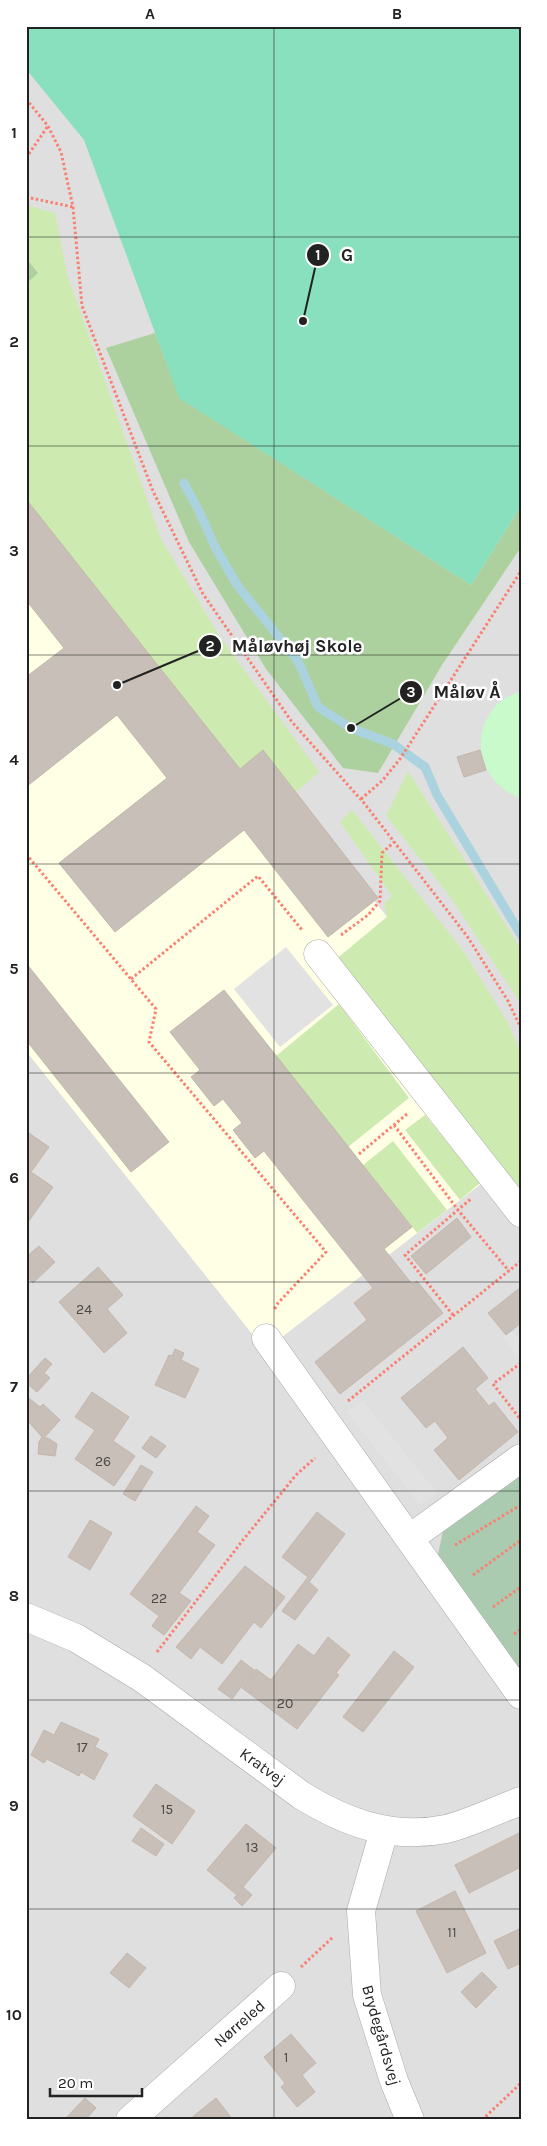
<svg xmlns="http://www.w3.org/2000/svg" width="547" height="2146" viewBox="0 0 547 2146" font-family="Karla,sans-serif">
<rect width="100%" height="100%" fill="#f2efe9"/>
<path fill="#e0dfdf" d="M26,26H521V2120H26Z"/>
<path fill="#ffffe5" d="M26,453L387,917L336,960L498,1171L265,1350L26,1051Z"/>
<path fill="#cdebb0" d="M26,205L55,213L67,274L161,539L220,637L319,772L296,792L263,751L240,769L26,499V284L38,273L26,258Z
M408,771L521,949V1004L449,895L386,816Z
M352,810L464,952L508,1023L521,1053V1190L498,1170L335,960L387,917L384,904L392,896L340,822Z
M339,1004L409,1098L348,1147L276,1056Z
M425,1115L480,1183L460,1200L405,1130Z
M393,1141L447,1210L417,1233L363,1165Z"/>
<path fill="#add19e" d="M26,258L38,273L26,284Z
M155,333L180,398L471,585L521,506V547L442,665L378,773L343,768L266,669L189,542L106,348Z"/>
<path fill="#aacbaf" d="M521,1473V1675L437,1559L445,1522Z"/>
<path fill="#c8facc" d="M521,691V798C483,786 467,738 495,707C502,699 511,695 521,691Z"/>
<path fill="#88e0be" d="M26,26H521V506L471,585L179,398L84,140L26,69Z"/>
<path fill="#e2e2e2" d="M286,947L333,1005L280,1047L234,989Z
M512,1331L518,1337L521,1335V1360L503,1337Z
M363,1401L437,1493L420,1505L347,1412Z"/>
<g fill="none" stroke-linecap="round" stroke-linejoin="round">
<path stroke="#aad3df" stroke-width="9" d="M184,483L199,511L215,547L237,585L298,661L318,707L351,728L393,744L425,767L437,795L521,935"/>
</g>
<path fill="#c7bfb8" stroke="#c4b6ab" d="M26,499L240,769L263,750L378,898L328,937L244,830L115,932L59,863L167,778L117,715L26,787V677L64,648L26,600Z
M480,750L486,770L464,777L457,757Z
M26,963L169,1142L131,1172L26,1040Z
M224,990L412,1227L384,1249L412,1284L417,1281L443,1313L340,1394L315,1362L367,1320L354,1303L373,1288L264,1151L255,1158L233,1130L242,1123L223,1099L214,1106L191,1077L200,1070L170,1032Z
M26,1131L49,1147L31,1172L53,1187L26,1225Z
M457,1218L471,1237L426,1274L411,1256Z
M39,1246L55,1262L33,1283L26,1275V1257Z
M98,1267L123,1295L107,1309L127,1333L104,1353L59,1302Z
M521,1287V1323L506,1335L488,1313Z
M463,1347L488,1378L475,1389L489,1406L494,1402L518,1432L459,1480L434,1450L448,1438L435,1421L426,1428L401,1398Z
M175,1349L184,1353L181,1360L199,1369L185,1398L155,1385L169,1355L172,1356Z
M45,1358L52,1364L44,1373L50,1378L37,1392L26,1383V1379Z
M92,1392L129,1417L113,1441L135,1456L114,1486L75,1459L95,1430L75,1417Z
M26,1396L40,1407L43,1404L60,1420L44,1438H48L57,1444L55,1456L38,1454L39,1442L42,1437L28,1421L26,1423Z
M151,1436L166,1446L156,1458L142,1448Z
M141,1465L153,1472L135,1501L123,1494Z
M196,1506L209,1516L197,1532L215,1545L179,1593L191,1601L164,1635L152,1626L159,1616L130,1594Z
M317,1512L345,1534L309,1582L318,1590L295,1620L282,1611L308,1577L282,1557Z
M90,1520L112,1533L90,1570L68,1557Z
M245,1566L285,1597L261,1628L254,1622L222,1664L200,1647L191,1659L176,1647Z
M328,1637L350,1655L336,1673L339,1675L297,1729L242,1688L256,1669L271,1680L298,1644L314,1656Z
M394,1651L414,1667L363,1732L343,1717Z
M241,1660L254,1670L232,1699L218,1689Z
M61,1722L99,1739L95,1747L108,1754L94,1780L81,1772L79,1776L47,1759L44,1763L31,1755L44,1730L54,1735Z
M156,1784L195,1811L172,1844L133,1816Z
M246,1824L276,1848L243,1887L252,1895L242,1906L234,1898L237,1895L207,1870Z
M141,1828L164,1844L156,1856L132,1841Z
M521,1832V1867L469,1893L455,1865Z
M455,1891L486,1953L447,1973L416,1911Z
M521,1928V1963L508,1969L494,1941Z
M127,1953L146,1968L129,1988L110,1973Z
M482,1972L497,1987L476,2008L461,1992Z
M291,2034L316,2063L302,2075L315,2092L297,2107L281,2087L285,2083L264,2057Z
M85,2098L96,2108L85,2120H66L65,2119Z
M216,2098L233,2120H190V2119Z"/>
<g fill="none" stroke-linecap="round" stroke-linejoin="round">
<g stroke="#a9a9a9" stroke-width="29">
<path id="minor" d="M318,954L521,1213
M266,1338L521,1695
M410,1538L521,1458
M26,1617L76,1638L142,1678L301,1795C346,1823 393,1840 446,1829C471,1823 496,1810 521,1801
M384,1831L361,1911L367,1995L394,2081L410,2120
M130,2120L281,1986"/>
</g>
<path stroke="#fa8072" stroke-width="3" stroke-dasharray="2.5 2.5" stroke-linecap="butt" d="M26,99L48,126L61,152L73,207L82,306L153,491L203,594L292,722L364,803L467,936L508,1001L521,1028
M26,158L48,126
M26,197L73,207
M361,799L382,781L400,759L521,571
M26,854L156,1009L149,1042L326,1252L278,1303L274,1310
M341,935L368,915L380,901L382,853L394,842
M131,979L258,876L302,930
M394,1125L458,1210L509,1271
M359,1154L407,1114
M453,1315L405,1255L472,1198
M521,1363L493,1384L521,1420
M348,1401L521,1261
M455,1545L519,1506
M473,1575L521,1540
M493,1607L521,1587
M514,1634L521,1629
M157,1652L243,1540L296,1475L315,1458
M301,1967L333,1937
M482,2120L521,2083"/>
<use href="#minor" stroke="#fff" stroke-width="28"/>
</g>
<path fill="none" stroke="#222" stroke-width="1" stroke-opacity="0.55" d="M274,26V2120M26,237H521M26,446H521M26,655H521M26,864H521M26,1073H521M26,1282H521M26,1491H521M26,1700H521M26,1909H521"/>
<g text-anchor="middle" stroke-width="5" stroke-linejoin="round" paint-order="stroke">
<g font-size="14" fill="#4b4948">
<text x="84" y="1314">24</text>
<text x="103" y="1466">26</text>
<text x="159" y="1603">22</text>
<text x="285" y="1708">20</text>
<text x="82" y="1752">17</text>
<text x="167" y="1814">15</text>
<text x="252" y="1852">13</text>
<text x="452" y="1937">11</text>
<text x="286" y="2062">1</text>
</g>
<g font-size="16" fill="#222" stroke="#fff">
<text transform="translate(263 1766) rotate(36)" y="6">Kratvej</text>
<text transform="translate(239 2023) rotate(-41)" y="6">Nørreled</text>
<text transform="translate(382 2035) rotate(74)" y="6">Brydegårdsvej</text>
</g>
</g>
<path fill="none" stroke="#222" stroke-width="2" d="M303 321L318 255M117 685L210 646M351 728L411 692"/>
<g fill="#222" stroke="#fff" stroke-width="2">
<circle cx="303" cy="321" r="5"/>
<circle cx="117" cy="685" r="5"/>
<circle cx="351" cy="728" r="5"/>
<circle cx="318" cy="255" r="12"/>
<circle cx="210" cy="646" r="12"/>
<circle cx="411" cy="692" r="12"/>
</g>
<g font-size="15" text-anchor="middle" font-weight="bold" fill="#fff">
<text x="318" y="260">1</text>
<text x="210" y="651">2</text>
<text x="411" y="697">3</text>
</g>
<g font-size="18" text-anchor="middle" font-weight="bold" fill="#222" stroke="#fff" stroke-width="5" stroke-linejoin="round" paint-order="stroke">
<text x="347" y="261">G</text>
<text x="297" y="652">Måløvhøj Skole</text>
<text x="467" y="698">Måløv Å</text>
</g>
<rect width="547" height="2146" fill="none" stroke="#ffffff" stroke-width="55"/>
<path d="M50 2088v8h92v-8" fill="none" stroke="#222222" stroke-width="2.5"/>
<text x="58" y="2088" font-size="15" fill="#222222" stroke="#ffffff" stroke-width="4" paint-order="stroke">20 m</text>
<rect x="28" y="28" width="492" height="2090" fill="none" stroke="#222" stroke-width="2"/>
<g font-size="16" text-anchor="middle" font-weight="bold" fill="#222">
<text x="150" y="19">A</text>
<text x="397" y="19">B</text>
<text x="14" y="138">1</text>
<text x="14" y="347">2</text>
<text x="14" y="556">3</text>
<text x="14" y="765">4</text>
<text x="14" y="974">5</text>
<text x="14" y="1183">6</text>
<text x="14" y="1392">7</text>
<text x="14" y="1601">8</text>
<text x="14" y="1811">9</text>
<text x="14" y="2020">10</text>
</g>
</svg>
